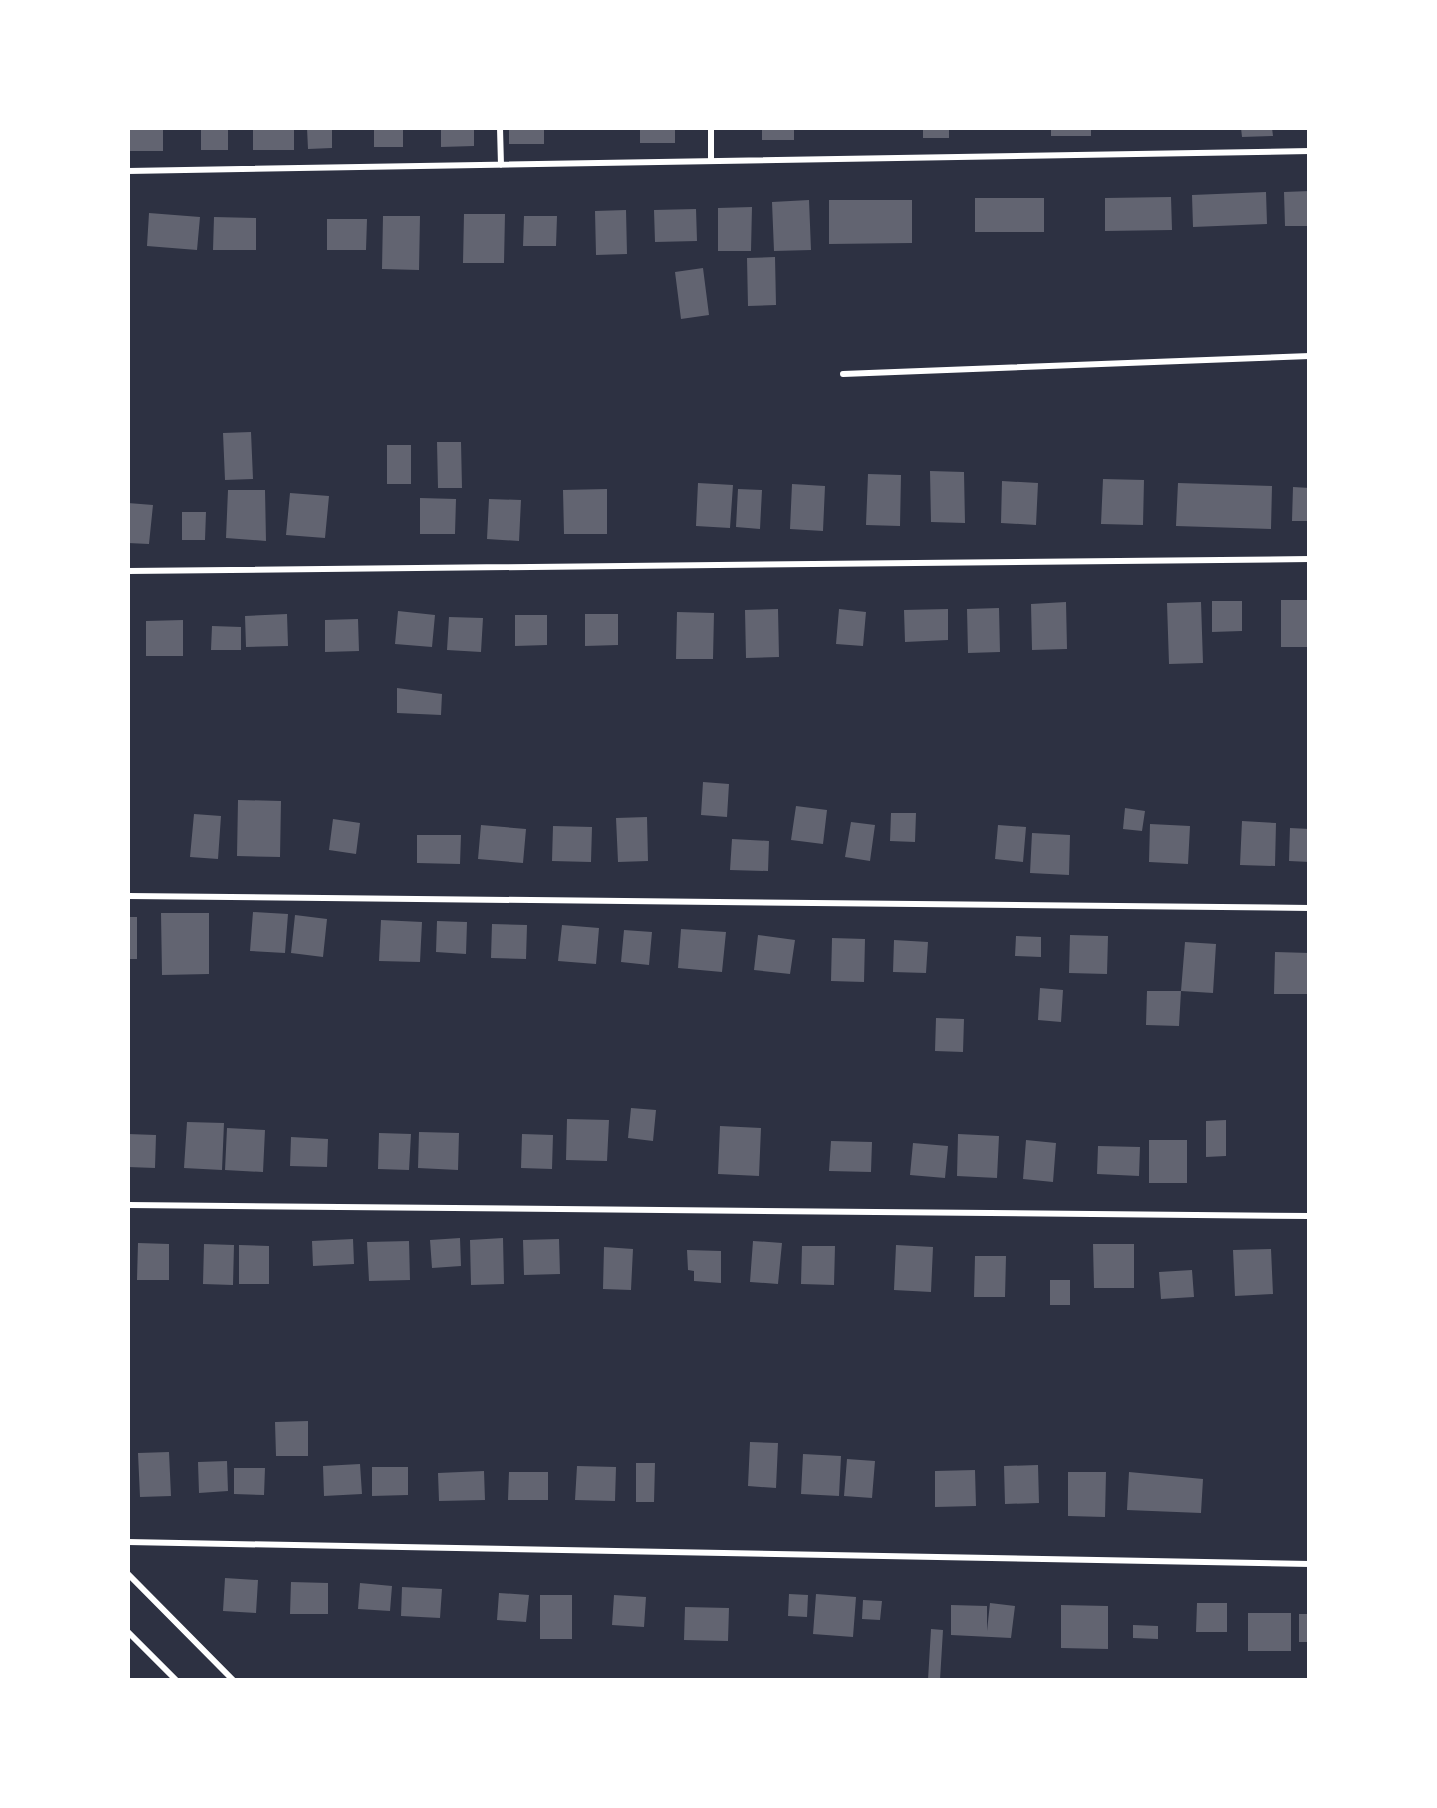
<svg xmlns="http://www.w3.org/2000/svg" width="1437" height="1808" viewBox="0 0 1437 1808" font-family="'Source Serif 4',serif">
<rect width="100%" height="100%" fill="#2d3142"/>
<path fill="#626471" d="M130,128H163V151H130Z
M201,128H228V150H201Z
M253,128H294V150H253Z
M307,128H332V148L308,149Z
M374,128H403V147H374Z
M441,128H474V146L441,147Z
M509,128H544V144H509Z
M640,128H675V143H640Z
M762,128H794V140H762Z
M923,128H949V138H923Z
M1051,128H1091V136H1051Z
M1241,128H1272L1273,136L1242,137Z
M1310,191V226H1285L1284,192Z
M1266,192L1267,224L1193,227L1192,195Z
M1171,197L1172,230L1105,231V198Z
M975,198H1044V232H975Z
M809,200L811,250L774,251L772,202Z
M829,200H912V243L829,244Z
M752,207L751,251H718V208Z
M696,209L697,241L655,242L654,210Z
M626,210L627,254L596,255L595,211Z
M149,213L200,217L197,250L147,246Z
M464,214H505L504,263H463Z
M383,216H420L419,270L382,269Z
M524,216H557L556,246H523Z
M214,217L256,218V250H213Z
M327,219H367L366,250H327Z
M775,257L776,305L748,306L747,258Z
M703,268L709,315L681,319L675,272Z
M251,432L253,479L225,480L223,433Z
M437,442H461L462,488H438Z
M387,445H411V484H387Z
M930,471L964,472L965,523L931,522Z
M868,474L901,475L900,526L866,525Z
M1103,479L1144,480L1143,525L1101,524Z
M1002,481L1038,483L1036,525L1001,523Z
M698,483L733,485L730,528L696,526Z
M1178,483L1272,486L1271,529L1176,526Z
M792,484L825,486L823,531L790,529Z
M1293,487L1310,488V521H1292Z
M607,489V534H564L563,490Z
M738,489L762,490L760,529L736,527Z
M228,490H265L266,541L226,538Z
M290,493L329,496L325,538L286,535Z
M420,498L456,499L455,534H420Z
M489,499L521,500L519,541L487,539Z
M128,503L153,505L149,544L128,543Z
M182,512H206L205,540H182Z
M1281,600H1308L1309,647H1281Z
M1212,601H1242V631L1212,632Z
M1066,602L1067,649L1032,650L1031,604Z
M1201,602L1203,663L1169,664L1167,603Z
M999,608L1000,652L968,653L967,609Z
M778,609L779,657L746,658L745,610Z
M839,609L866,612L863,646L836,644Z
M948,609V640L905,642L904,610Z
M398,611L435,615L432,647L395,644Z
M677,612L714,613L713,659H676Z
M287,614L288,646L246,647L245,616Z
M585,614H618V645L585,646Z
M515,615H547V645L515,646Z
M449,617L483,618L481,652L447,650Z
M358,619L359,651L325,652V620Z
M183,620V656H146V621Z
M212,626L241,627V650H211Z
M397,688L442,694L441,715L397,713Z
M703,782L729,784L727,817L701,815Z
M238,800L281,801L280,857L237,856Z
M796,806L827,810L823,844L791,840Z
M1125,808L1145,811L1142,831L1123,829Z
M891,813H916L915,842L890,841Z
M194,814L221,816L218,859L190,857Z
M647,817L648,861L618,862L616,818Z
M333,819L360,823L356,854L329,850Z
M1242,821L1276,823L1275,866L1240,865Z
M851,822L875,825L870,861L845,857Z
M1150,824L1190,826L1188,864L1149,862Z
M481,825L526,829L523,863L478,859Z
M998,825L1026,827L1023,862L995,859Z
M553,826L592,827L591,862L552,861Z
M1290,828L1310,829V862L1289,861Z
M1032,833L1070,835L1069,875L1030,873Z
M417,835H461L460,864L417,863Z
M732,839L769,841L768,871L730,870Z
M253,912L288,914L285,953L250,951Z
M161,913H209V974L162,975Z
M295,915L327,919L323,957L291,953Z
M128,917H137V959H128Z
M381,920L422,922L420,962L379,961Z
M437,921L467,922L466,954L436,952Z
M492,924L527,925L526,959L491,958Z
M562,925L599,928L596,964L558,961Z
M681,929L726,932L722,972L678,968Z
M624,930L652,932L649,965L621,962Z
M758,935L795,940L790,974L754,970Z
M1070,935L1108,936L1107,974L1069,973Z
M1016,936L1041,937V957L1015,956Z
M832,938L865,939L864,982L831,981Z
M894,940L928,942L926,973L893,972Z
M1185,942L1216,944L1213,993L1181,991Z
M1275,952L1310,953V994H1274Z
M1040,988L1063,990L1061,1022L1038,1020Z
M1147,991H1181L1179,1026L1146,1025Z
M936,1018L964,1019L963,1052L935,1051Z
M631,1108L656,1110L653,1141L628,1138Z
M567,1119L609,1120L607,1161L566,1160Z
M1226,1120V1156L1206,1157V1121Z
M187,1122L224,1123L222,1170L184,1168Z
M720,1126L761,1128L759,1176L718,1174Z
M227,1128L265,1130L263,1172L225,1170Z
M419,1132L459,1133L458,1170L418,1168Z
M379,1133L411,1134L409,1170L378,1169Z
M128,1134L156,1135L155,1168L128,1167Z
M522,1134L553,1135L552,1169L521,1168Z
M958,1134L999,1136L997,1178L957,1176Z
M291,1137L328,1139L327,1167L290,1166Z
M1026,1140L1056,1143L1053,1182L1023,1179Z
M1149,1140H1187V1183H1149Z
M831,1141L872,1142L871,1172L829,1171Z
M913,1143L948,1146L945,1178L910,1175Z
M1098,1146L1140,1147L1139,1176L1097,1174Z
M460,1238L461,1266L432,1268L430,1240Z
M503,1238L504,1284L471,1285L470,1240Z
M353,1239L354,1264L313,1266L312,1241Z
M559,1239L560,1274L524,1275L523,1240Z
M409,1241L410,1280L369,1281L367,1242Z
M753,1241L782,1243L778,1284L750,1282Z
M138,1243L169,1244V1280H137Z
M204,1244L234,1245L233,1285L203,1284Z
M1093,1244H1134V1288H1094Z
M239,1245L269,1246V1284H239Z
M896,1245L933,1247L931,1292L894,1290Z
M802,1246H835L834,1285L801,1284Z
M604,1247L633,1249L631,1290L603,1289Z
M1271,1249L1273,1294L1235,1296L1233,1250Z
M687,1250L721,1251V1283L694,1281V1271L688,1270Z
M975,1256H1006L1005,1297H974Z
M1192,1270L1194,1297L1161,1299L1159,1272Z
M1050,1280H1070V1305H1050Z
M308,1421V1456H276L275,1422Z
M750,1442L778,1443L776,1488L748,1486Z
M169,1452L171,1496L140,1497L138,1453Z
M803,1454L841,1456L839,1496L801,1494Z
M847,1459L875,1461L872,1498L844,1496Z
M227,1461L228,1491L199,1493L198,1462Z
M636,1463H655L654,1502H636Z
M360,1464L362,1494L324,1496L323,1466Z
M1038,1465L1039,1503L1005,1504L1004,1466Z
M577,1466L616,1467L615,1501L575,1500Z
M372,1467H408V1495L372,1496Z
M234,1468H265L264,1495L234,1494Z
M975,1470L976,1506L935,1507V1471Z
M484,1471L485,1500L439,1501L438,1473Z
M509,1472H548V1500H508Z
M1068,1472H1106L1105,1517L1068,1516Z
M1129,1472L1203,1479L1201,1513L1127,1510Z
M225,1578L258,1580L256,1613L223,1611Z
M291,1582L328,1583V1614H290Z
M360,1583L392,1586L390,1611L358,1609Z
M402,1587L442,1589L440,1618L401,1616Z
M499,1593L529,1595L526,1622L497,1620Z
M789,1594L808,1595L807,1617L788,1616Z
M816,1594L856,1597L853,1637L813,1634Z
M540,1595H572V1639H540Z
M614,1595L646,1597L644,1627L612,1625Z
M863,1600L882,1601L880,1620L862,1619Z
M990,1603L1015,1606L1011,1638L951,1635V1605L987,1606V1631Z
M1197,1603H1227V1632H1196Z
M1061,1605L1108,1606V1649L1061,1648Z
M685,1607L729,1608L728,1641L684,1640Z
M1248,1613H1291V1651H1248Z
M1299,1614H1310V1642H1299Z
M1133,1625L1158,1626V1639L1133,1638Z
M931,1629L943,1630L940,1680H928Z"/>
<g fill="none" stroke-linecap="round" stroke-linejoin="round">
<path stroke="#fff" stroke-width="6" d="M500,128L501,165
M711,161V128
M128,171L1310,151
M843,374L1310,356
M128,571L1310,559
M128,896L1310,908
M128,1205L1310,1216
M128,1542L1310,1564
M128,1574L233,1680
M128,1632L176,1680"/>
</g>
<rect width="1437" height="1808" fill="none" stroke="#ffffff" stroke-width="260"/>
</svg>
